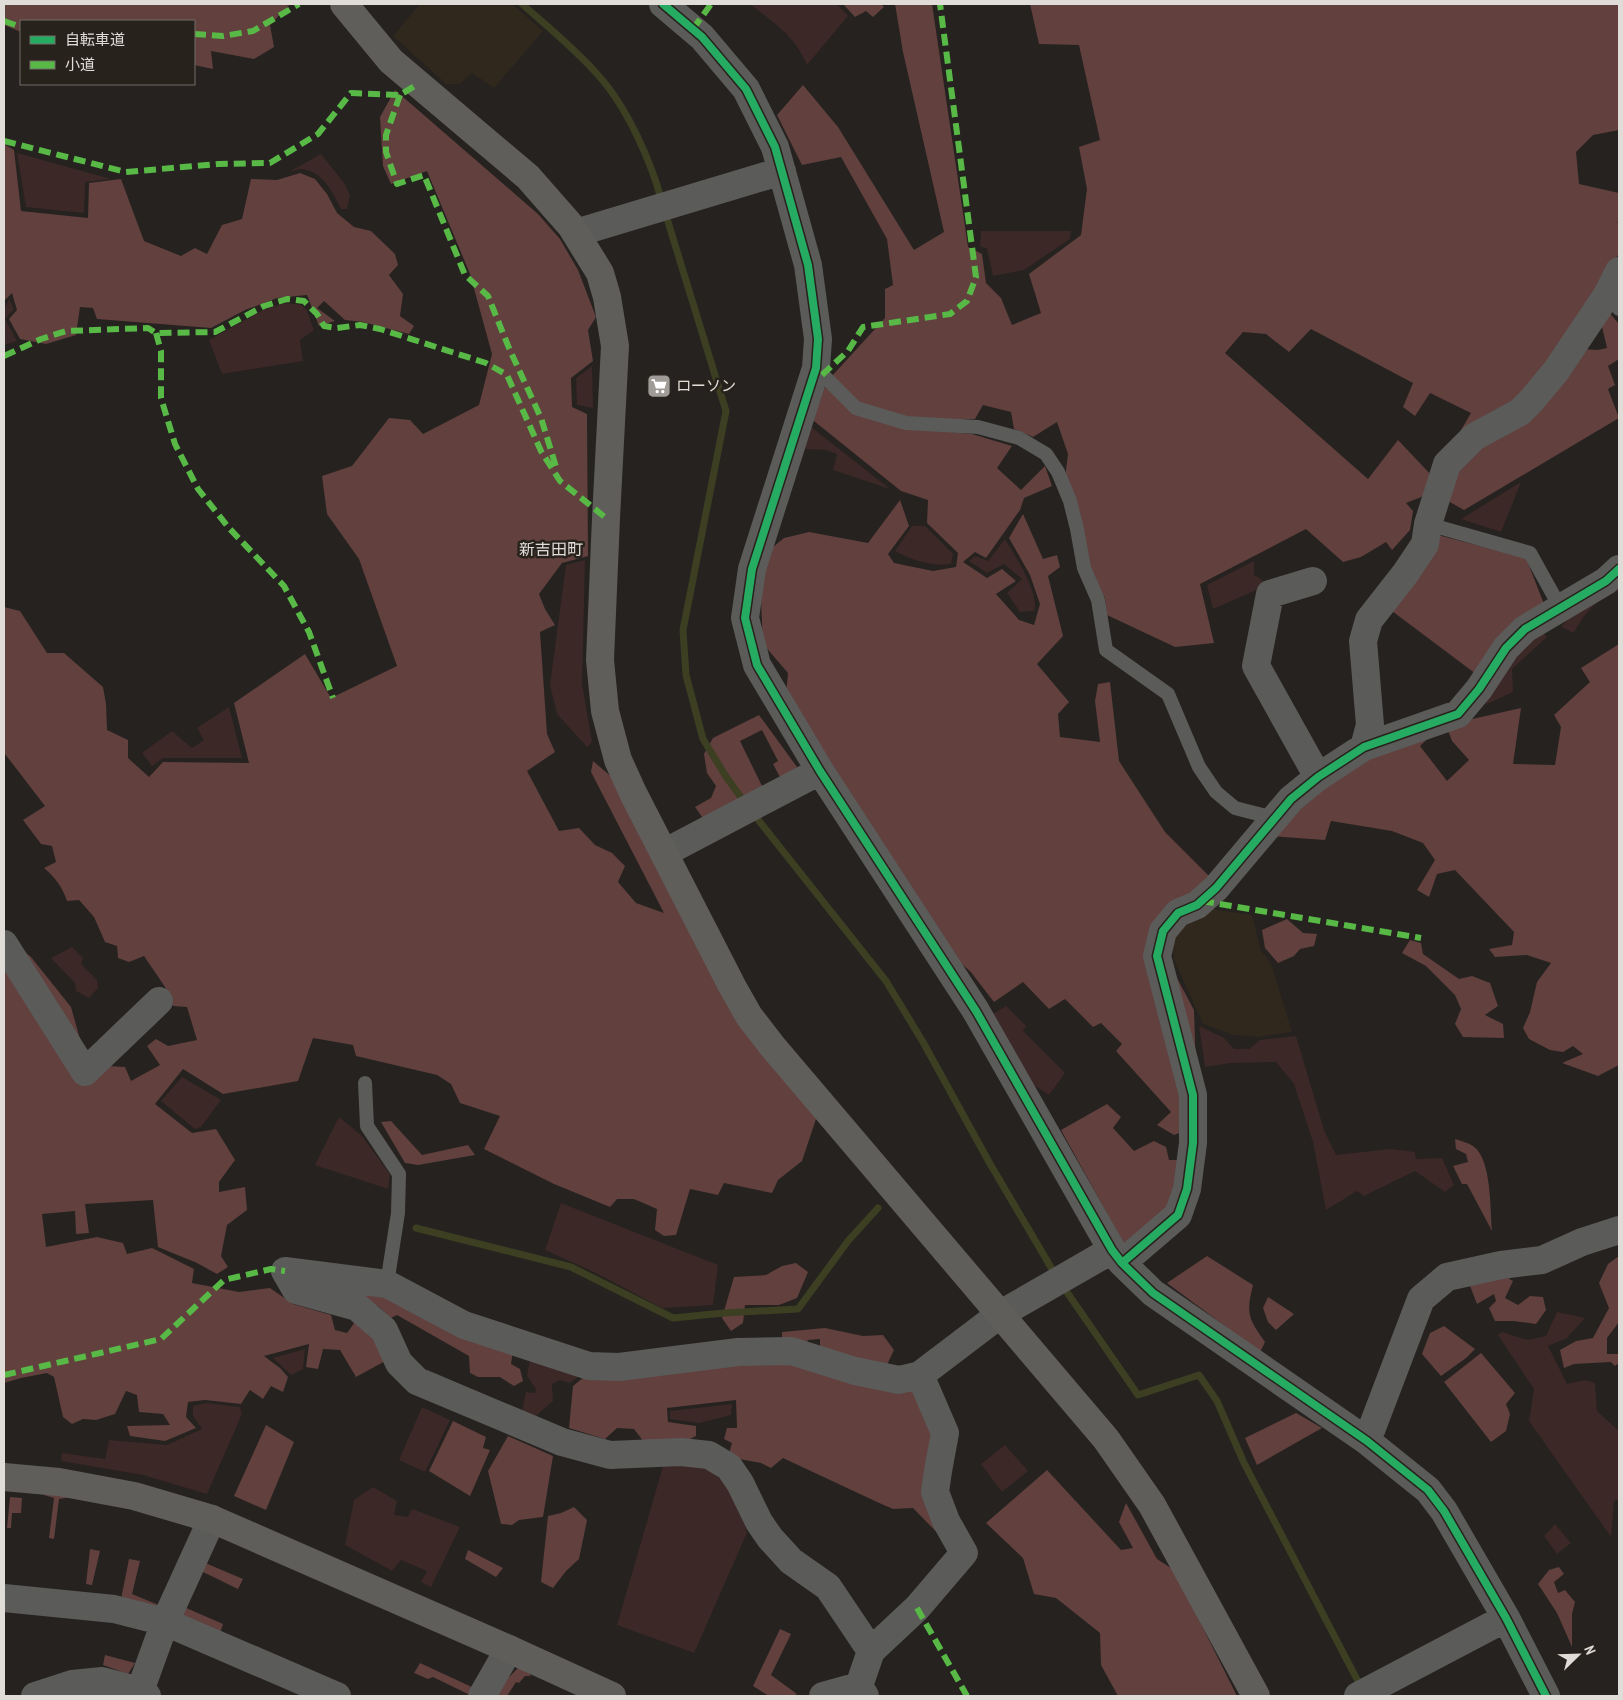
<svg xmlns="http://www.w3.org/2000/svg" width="1623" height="1700" viewBox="0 0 1623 1700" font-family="'PT Sans Narrow','Noto Sans JP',sans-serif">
<rect width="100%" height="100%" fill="#25221f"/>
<path fill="#30271d" d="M420,4H512L543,31L494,88L472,73L460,84H446L393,36Z
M1204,908L1252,915L1261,951L1271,963L1292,1032L1258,1037L1234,1035L1203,1024L1174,960L1171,932Z"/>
<path fill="#3c2826" d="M750,4H837L848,16L807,65C795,36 774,23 750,4Z
M17,153L111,179L85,182L84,213L26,207Z
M321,154L345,184L350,196L347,209H341C333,193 324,173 303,169C298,169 292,171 287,173Z
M981,231H1071L1070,239L1024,270L993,276L987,249L980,246Z
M9,299L14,309L5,319L17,341L4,345V309Z
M286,303L302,305L307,311L314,330L300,340L303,361L222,374L209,340L265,309Z
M592,366L593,408L577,405L576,378Z
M810,426L890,489L833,470L837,454L826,450L805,449Z
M1521,482L1501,532L1461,519Z
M912,526H925L953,554L951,564C933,567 911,560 895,551Z
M1005,539C1015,556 1040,593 1034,611L1020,612L1007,593L1022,579L1004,564L987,573L969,561L975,556L988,561Z
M585,560L582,684L592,742L587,747L557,714L550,685L566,565Z
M1254,561V575L1263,580L1261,588L1213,609L1207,585Z
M1619,581V593L1616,590C1596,602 1585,611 1574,633L1561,627L1580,602Z
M1541,630L1547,637L1512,669L1513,692L1487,704L1483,699L1508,658Z
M229,707L242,758H163L152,766L142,753L172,731L192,748L204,740L197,728Z
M72,947L83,958L81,964L97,980L98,988L89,998L76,991L75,983L51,958Z
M1006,1006L1026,1026L1023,1031L1065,1073L1049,1095L1028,1081L991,1015Z
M1199,1026L1224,1038L1234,1049H1249L1260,1040L1296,1036L1324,1130L1336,1155L1390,1149L1415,1152L1416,1159L1442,1158L1454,1185L1445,1192L1415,1171L1364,1196L1357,1191L1326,1210L1313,1142L1294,1084L1276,1062L1231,1063L1205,1067Z
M182,1077L221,1100L201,1127L195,1129L161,1101Z
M339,1117L362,1136L390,1174L388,1189L315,1165Z
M561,1203L718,1265L713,1305L662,1308L596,1273L545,1250Z
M1557,1312L1585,1318L1567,1338L1548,1346L1567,1384L1585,1380L1595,1383L1597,1411L1619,1431V1499L1614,1501L1611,1537L1529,1421L1534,1389L1498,1335L1502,1332L1528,1340L1546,1336Z
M305,1349L303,1369L291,1375L273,1358Z
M530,1359L584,1372L570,1383L560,1380L552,1384L553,1401L536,1416L522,1411L526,1392L535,1393L536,1389L527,1376Z
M207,1403L240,1407L242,1414L207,1494L143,1475L61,1461L62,1453L105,1459L109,1440L167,1445L202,1429L193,1416V1406Z
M732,1404L731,1415L699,1423L670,1419V1411Z
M422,1407L450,1420L425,1472L399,1460Z
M1005,1445L1028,1471L1002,1492L981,1464Z
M664,1463H708L740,1503L747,1533L694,1653L617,1625Z
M373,1487L397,1501L394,1515L408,1517L412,1509L460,1527L431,1587L421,1582L427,1571L401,1560L392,1571L345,1545L354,1500Z
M1555,1524L1571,1543L1557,1554L1544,1536Z"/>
<path fill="#61403e" d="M4,4H290L270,25L274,47L254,59L211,51L213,69L194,65V21H21V32L4,25Z
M843,4H881L884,7L873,17L866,11L855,17Z
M895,4H932L968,247L982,254L986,283L1001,298L1012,325L1041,313L1029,274L1081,235L1087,189L1079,147L1100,140L1079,45L1039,44L1030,4H1619V130L1593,135L1576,152L1579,184L1619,193V221L1617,222L1619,224V253L1599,291L1517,406L1454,442L1471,413L1430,393L1415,416L1403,407L1413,383L1311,329L1289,352L1266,334L1243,332L1225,353L1368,479L1398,440L1435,479L1429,494L1406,503L1413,511L1410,530L1392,550L1386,542L1361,557L1343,562L1306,529L1200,584L1214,643L1175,647L1107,615L1105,598L1089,568L1065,478L1068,454L1057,422L1033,437L1014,429L1011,412L983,405L975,419L906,420L859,402L832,376L885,318V289L893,285L887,239L841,157L802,165L777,115L803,85L838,127L914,250L944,232L903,52Z
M395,90L538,214L560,239L578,270L596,317L588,330L593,361L571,378L572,407L587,414L588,556L562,563L539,594L545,609L555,625L540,632L547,734L555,752L527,771L559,831L579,828L595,845L612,853L625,866L618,882L636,903L664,913L591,772L593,761L613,778L816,1119L802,1161L778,1180L772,1193L724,1183L718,1195L690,1189L676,1235L664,1236L655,1230L657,1209L634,1199H617L610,1207L554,1184L484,1149L500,1116L460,1103L451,1084L437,1075L356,1056L353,1045L313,1038L298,1081L223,1094L183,1069L155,1104L192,1133L216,1129L235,1160L219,1182V1192L245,1187L247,1210L227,1225L221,1256L228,1267L217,1274L197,1263L158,1247L153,1200L85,1204L89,1233L76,1234L75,1211L42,1214L46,1247L97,1237L123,1243L127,1254L152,1248L194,1269L192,1283L239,1292L270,1288L293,1304L331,1315L335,1330L347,1333L357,1319L378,1333L387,1360L356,1377L340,1350L323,1349L318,1369L306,1367L309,1344L264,1356L280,1368L288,1377L283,1392L271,1386L263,1399L250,1390L241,1404L205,1400L188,1402L186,1417L196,1428L165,1441L130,1436L127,1426L170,1425L163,1414L139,1412L137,1395L126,1391L115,1414L96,1420L83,1419L72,1424L63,1417L54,1377L47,1373L21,1378L4,1383V948L15,944L31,957L71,1007L85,1057L108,1066L125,1067L131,1081L160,1065L147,1046L156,1039L168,1046L197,1040L187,1007L173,1006L165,987L144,956L129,962L118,958L117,946L105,942L94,917L79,900L67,901C63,888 55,877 44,868L56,862L52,846L41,844L23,820L45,806L5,754L4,755V607L20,611L47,653H64L103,687L106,704L107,730L128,740V758L149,777L163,762L249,763L234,703L305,654L331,698L397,666L359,559L327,514L322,476L352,466L389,418L410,420L423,434L479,405L492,354L470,274L427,171L391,184L383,166L380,117Z
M4,144L14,150L21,211L88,218L89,183L121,179L144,241L181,256L195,248L207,254L222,225L242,219L251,179L277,180L300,173L315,179L327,194L337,213L354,227L371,231L395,254L398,265L389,275L403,294L400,316L414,326L409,334L363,322L345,320L324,301L317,308L335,321L319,326L307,295L277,298L245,310L211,328L97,319L93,308L80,307L76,335L46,344L20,339L9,319L17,310L12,293L4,301Z
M1606,309L1619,324V359L1608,366L1615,385L1608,389L1619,418L1464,510L1448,501L1458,465L1582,349L1598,350L1607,348L1600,318Z
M825,387L856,414L907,428L972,434L1012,446L997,468L1021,490L1045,466L1052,486L1024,498L1020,510L986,558L975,552L963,562L987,578L1002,569L1016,581L996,594L1019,620L1034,625L1040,604L1030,575L1009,538L1023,514L1043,559L1057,555L1060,567L1048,576L1063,636L1037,664L1069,702L1058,714L1060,737L1100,742L1095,701L1098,684L1110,682L1119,761L1165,832L1213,880L1175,909L1169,963L1194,1010L1196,1071L1182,1132L1174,1135L1157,1125L1171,1112L1116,1051L1122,1044L1101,1023L1093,1027L1065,999L1049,1009L1023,982L994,1002L970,971L959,962L786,694L788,673L763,644L761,600L767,552L784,538L809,532L868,543L900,500L909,526L888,554L894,563L933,571L956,567L958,553L927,523L928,500L901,491L814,421L817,395Z
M1438,535L1526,558L1544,604L1476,674L1392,611Z
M1619,644V1065L1598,1076L1562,1063L1583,1054L1573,1046L1563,1052L1550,1050L1529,1039L1523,1028L1530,1012L1537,982L1551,963L1527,955L1495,957L1489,949L1512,945L1514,932L1455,870L1437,874L1429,897L1417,890L1435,860L1423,843L1392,831L1331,821L1325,840L1270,836L1291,812L1369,751L1435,732L1420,746L1447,781L1469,760L1452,741L1446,725L1521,708L1513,764L1555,765L1561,727L1554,715L1590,682L1581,668Z
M759,715L797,767L794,774L782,781L773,764L778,761L762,730L740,741L763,788L707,824L695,807L711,798L716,786L707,773L704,754L713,738Z
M1287,919L1303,933L1317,934L1314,946L1300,949L1294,956L1278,963L1265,948L1262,930Z
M1410,940L1421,943L1423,954L1459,979L1472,976L1490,983L1498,1006L1485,1015L1503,1024L1504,1038L1463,1037L1455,1024L1461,1009L1455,995L1426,966L1402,953Z
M1107,1104L1121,1117L1113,1128L1134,1151L1154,1141L1166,1147L1169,1160H1182L1164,1218L1125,1246L1061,1130Z
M391,1121L422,1155L468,1145L475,1155L418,1165L405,1163L381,1122Z
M1455,1139C1461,1141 1469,1143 1473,1146C1492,1159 1490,1210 1492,1231L1467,1184H1462L1453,1166L1468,1162L1466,1154L1456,1149Z
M1207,1256L1253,1285C1246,1314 1248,1318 1265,1342L1260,1352L1167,1283Z
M1619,1256V1322L1607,1338V1354H1619V1363L1615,1366L1611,1362L1574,1364L1564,1368L1560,1350L1576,1341L1593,1338L1609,1308L1599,1283L1608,1264Z
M796,1263L808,1272L797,1298L779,1305H745L743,1323L731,1331L722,1318L734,1277L766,1275L782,1266Z
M1503,1275L1513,1281L1505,1298L1518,1305L1530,1296L1543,1297L1546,1310L1536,1324L1514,1321H1495L1489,1308L1496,1301L1494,1294L1477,1304L1470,1286Z
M365,1288L513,1350L511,1364L520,1369L523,1381L514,1386L500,1377H478L470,1373L469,1356L397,1315L391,1318L378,1306L360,1296Z
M1268,1297L1294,1314L1276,1330L1268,1322L1263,1308Z
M1444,1326L1475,1349L1466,1358L1441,1376L1422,1354L1430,1333Z
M825,1328L863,1336L883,1335L894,1350L886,1367L820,1354V1339L808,1340L803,1349L782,1346V1332Z
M1481,1353L1515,1393L1506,1404L1510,1414L1506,1431L1491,1442L1444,1382Z
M789,1357L915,1382L939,1432L953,1549L913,1508L893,1509L877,1502L783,1458L771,1468L761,1463L728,1457L732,1443L724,1439L727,1428H737L736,1400L667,1408L668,1422L696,1426V1436L688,1440L644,1442L634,1429L617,1428L605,1439L569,1428L573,1386L584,1377Z
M1296,1413L1322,1428L1257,1465L1245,1438Z
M453,1421L486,1437L483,1448L490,1450L470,1496L429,1471Z
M266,1425L294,1442L266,1510L234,1496Z
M508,1436L553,1456L543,1517L519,1520L512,1525L501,1524L488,1471Z
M1047,1470L1121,1550L1133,1548L1119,1522L1126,1503L1157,1559L1174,1570L1237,1696H1118L1101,1665L1100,1633L1056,1598L1034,1594L1023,1558L986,1523Z
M58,1493L73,1497L59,1499L54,1539L49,1538L54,1498L44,1495Z
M10,1497L22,1498L21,1513H12L11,1528H7Z
M574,1507L587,1520L579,1559L566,1571L553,1588L541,1582L548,1516L561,1513Z
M90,1549L100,1551L92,1585L86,1584Z
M468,1550L503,1568L496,1577L465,1559Z
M129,1559L140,1561L132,1594L161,1606L154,1610L121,1599Z
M203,1562L243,1579L238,1589L201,1571Z
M1559,1567L1564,1574L1554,1582L1558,1593L1565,1590L1575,1602L1572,1614V1647L1557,1613L1538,1584L1549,1570Z
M184,1607L223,1624L220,1633L183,1618Z
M780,1629L791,1634L771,1675L797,1694L793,1696H769L753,1686Z
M105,1655L135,1663L128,1674L103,1665Z
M420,1663L474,1688L470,1695L433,1677L428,1679L414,1673Z
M518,1668L527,1669L531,1676H525L519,1683L516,1682L507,1696H497L508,1678Z"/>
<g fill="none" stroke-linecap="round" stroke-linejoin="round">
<path stroke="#3c3f21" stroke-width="7" d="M522,4C548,27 575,49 598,75C627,107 651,161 662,202
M665,212L726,411L683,630L686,675L703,739L725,775L745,803
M752,812L886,981L923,1042L989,1162L1056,1276
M416,1228L571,1267L673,1318L724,1313L798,1309L848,1241L878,1208
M1062,1285L1138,1395L1199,1375L1217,1401L1244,1463L1361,1687"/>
<path stroke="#5b5b5a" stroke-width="14" d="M1607,295L1619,309
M816,368L856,408L906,423L978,427L1019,438L1046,454L1058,472L1070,501L1077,529L1084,568L1098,600L1106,650L1168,694L1199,767L1216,792L1235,808L1274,818
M1428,524L1530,553L1560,607
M365,1083L367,1126L399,1174L398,1213L387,1284"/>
<path stroke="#5b5b5a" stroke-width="28" d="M663,4L702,37L746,89L775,147L808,265L818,339L816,368L752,569L745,618L757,665L820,771L976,1011L1112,1250L1122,1263L1153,1293L1367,1441L1428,1490L1444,1511L1506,1618L1546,1696
M576,233L782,171
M1313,581L1270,594L1256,666L1318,777
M1364,747L1370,725L1363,641L1369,620L1405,574L1425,544L1428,524L1447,464L1474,437L1520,412L1531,401L1556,371L1607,295L1619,271
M664,853L820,771
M4,944L85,1072L159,1001
M1122,1263L1178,1215L1187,1189L1193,1143V1095L1157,956L1163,931L1178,913L1197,905L1216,888L1291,799L1318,777L1364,747L1458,714L1479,689L1506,648L1525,629L1606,581L1619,569
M285,1271L387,1284L464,1325L589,1366L619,1367L738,1352L791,1351L855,1371L899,1380L920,1375L999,1315L1112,1250
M285,1271L296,1290L357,1307L384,1330L399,1363L417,1381L562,1442L610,1455L681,1452L709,1455L729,1467L740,1483L759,1522L770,1538L791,1561L828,1587L871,1651
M1367,1441L1421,1299L1447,1277L1501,1265L1542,1260L1582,1242L1619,1230
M4,1598L114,1609L165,1622L337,1696
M859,1686L871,1651L917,1608L964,1553L946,1521L935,1492L938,1471L945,1433L920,1375
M140,1691L165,1622L212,1519
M35,1696L72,1684L102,1681L140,1691L147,1696
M482,1696L509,1649
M823,1696L859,1686L865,1696
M1358,1696L1506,1618"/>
<path stroke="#5f5e5b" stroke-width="28" d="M344,4L391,61L528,177L571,226L600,273L607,297L615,346L606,518L600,660L605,711L618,760L633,793L731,984L749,1016L773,1047L1106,1439L1152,1505L1256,1696
M4,1477L59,1482L134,1496L212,1519L509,1649L612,1696"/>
<path stroke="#58b947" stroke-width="6" stroke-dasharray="12 6" stroke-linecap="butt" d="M4,21L21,27
M693,29L711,4
M194,34L223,36L253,31L299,4
M400,95L386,135V152L397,184L424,175L465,275L488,296L509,348L541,418L557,470
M4,141L126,172L218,164L270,163L318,134L351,93L400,95L418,84
M156,333L161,351V398L175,444L198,489L229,528L284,586L309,632L333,698
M4,356L41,339L66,331L148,328L156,333L215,332L264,306L287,299L304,301L317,314L324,326L337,328L360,325L380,329L486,363L507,375L541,451L560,481L606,518
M822,375L848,351L863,327L950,314L967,301L976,277L940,4
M1202,901L1421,938
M4,1375L161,1339L224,1280L271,1269L285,1271
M917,1608L967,1696"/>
<g stroke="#28221c" stroke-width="11">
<path id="cycleway" d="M663,4L702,37L746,89L775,147L808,265L818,339L816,368L752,569L745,618L757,665L820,771L976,1011L1112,1250L1122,1263L1153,1293L1367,1441L1428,1490L1444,1511L1506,1618L1546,1696
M1122,1263L1178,1215L1187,1189L1193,1143V1095L1157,956L1163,931L1178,913L1197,905L1216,888L1291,799L1318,777L1364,747L1458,714L1479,689L1506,648L1525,629L1606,581L1619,569"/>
</g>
<use href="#cycleway" stroke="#26ab63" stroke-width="8"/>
</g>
<defs>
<g id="supermarket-square" transform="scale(1.25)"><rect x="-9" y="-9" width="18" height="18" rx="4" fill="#9f9b97" stroke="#28221c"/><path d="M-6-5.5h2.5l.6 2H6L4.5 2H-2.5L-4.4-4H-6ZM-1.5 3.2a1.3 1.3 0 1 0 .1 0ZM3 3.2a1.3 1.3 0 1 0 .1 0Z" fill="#fff"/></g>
</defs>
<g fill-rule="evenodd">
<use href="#supermarket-square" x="659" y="386"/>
</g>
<g text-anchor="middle" stroke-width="5" stroke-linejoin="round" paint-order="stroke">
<g font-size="15" fill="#e0dcd8" stroke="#28221c" text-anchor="start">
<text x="676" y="391">ローソン</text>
</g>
<g font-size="16" fill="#e0dcd8" stroke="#28221c">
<text x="551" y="555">新吉田町</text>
</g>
</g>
<rect width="1623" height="1700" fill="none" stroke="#e0dcd8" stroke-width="10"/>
<rect x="20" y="20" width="175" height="65" fill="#28221c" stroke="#726c67"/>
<rect x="30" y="36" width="25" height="8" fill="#26ab63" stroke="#726c67"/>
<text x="65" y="45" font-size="15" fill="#e0dcd8">自転車道</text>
<rect x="30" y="61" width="25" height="8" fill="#58b947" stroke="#726c67"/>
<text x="65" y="70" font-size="15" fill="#e0dcd8">小道</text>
<g transform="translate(1578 1655) rotate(67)" stroke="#28221c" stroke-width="4" paint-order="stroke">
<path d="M0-4L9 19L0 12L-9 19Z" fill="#e0dcd8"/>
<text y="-8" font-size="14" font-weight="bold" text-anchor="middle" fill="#e0dcd8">N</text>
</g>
</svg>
